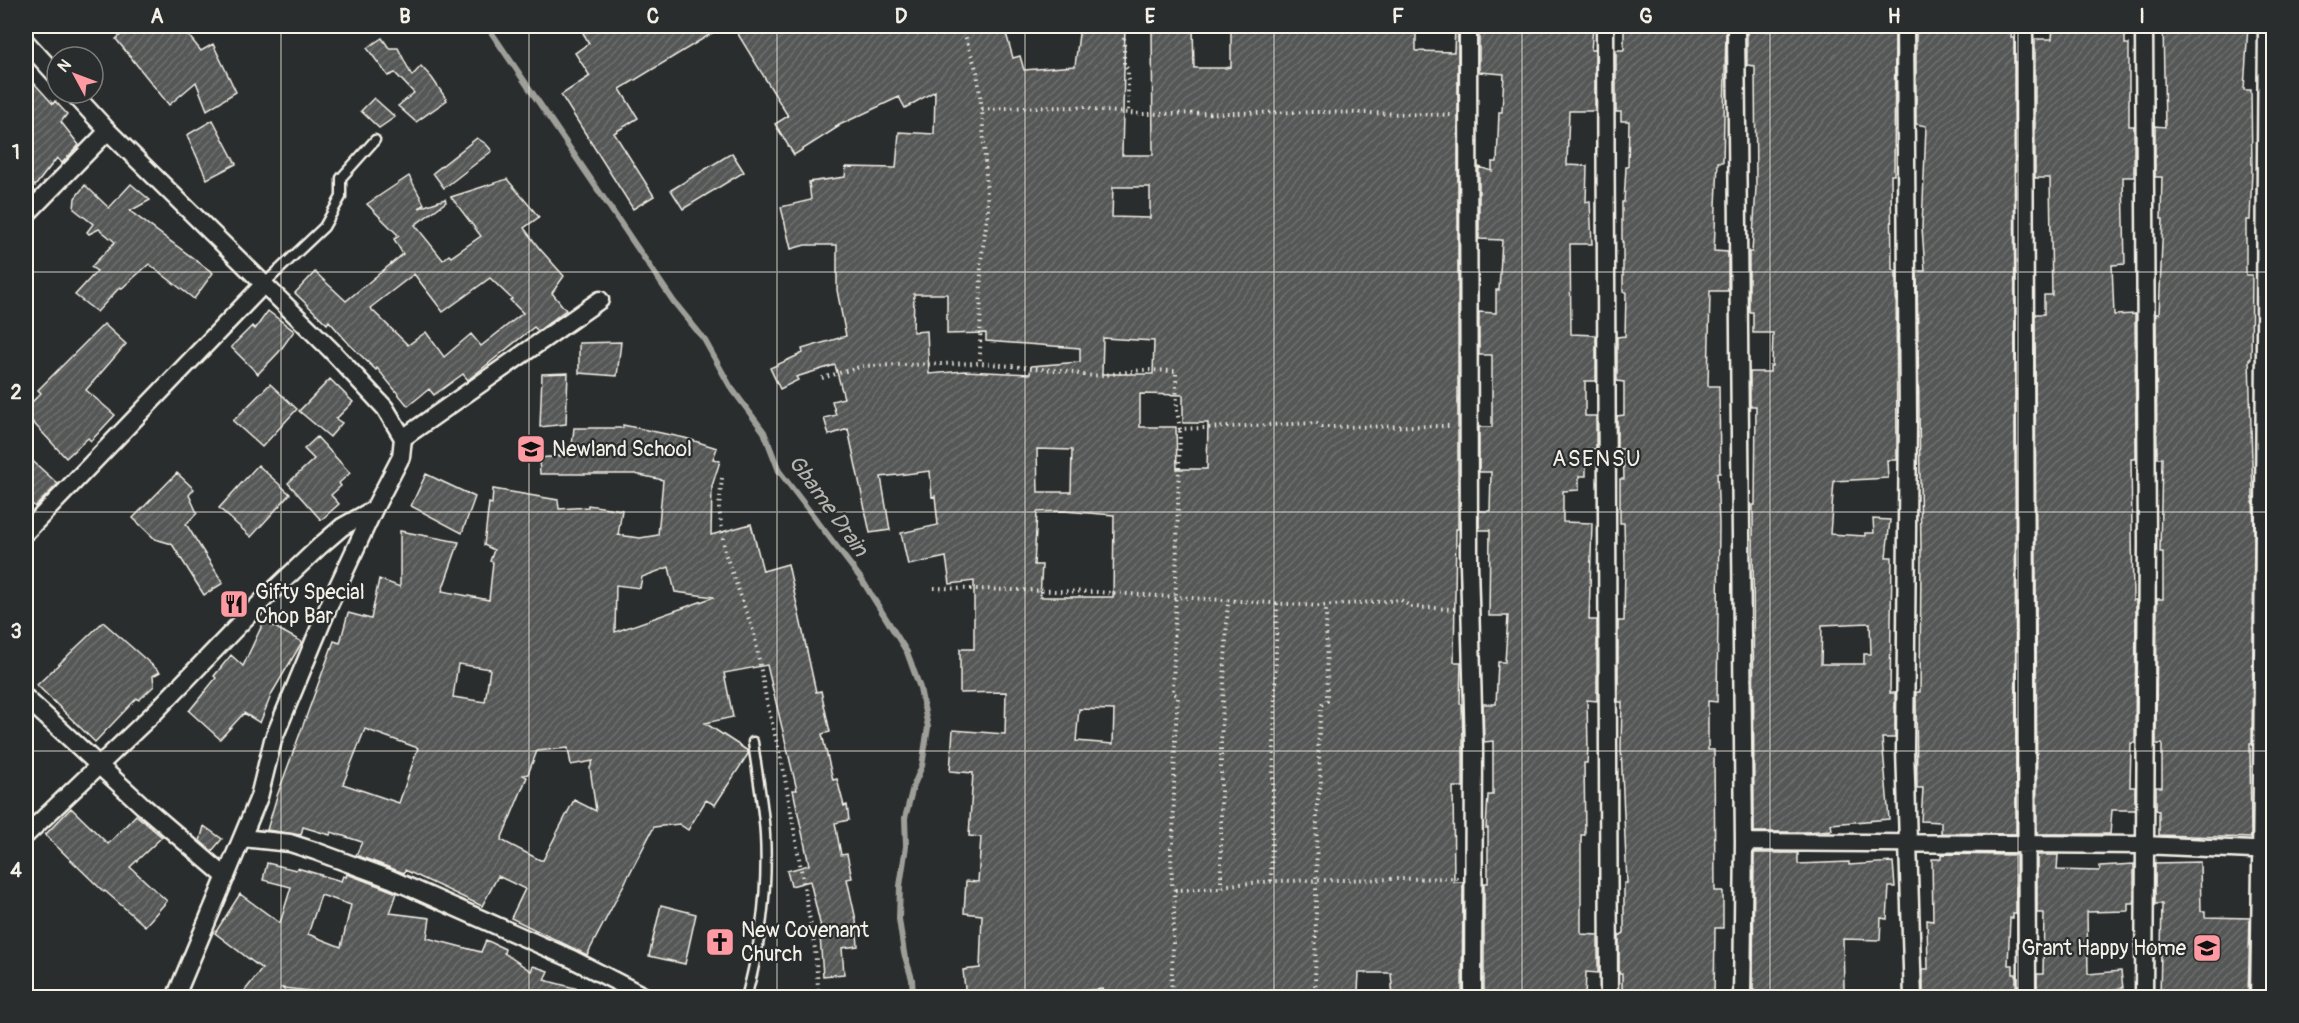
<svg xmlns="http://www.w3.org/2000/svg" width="2299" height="1023" viewBox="0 0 2299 1023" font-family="Pangolin,sans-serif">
<defs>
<pattern id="building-hatch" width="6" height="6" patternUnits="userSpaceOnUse" patternTransform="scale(1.5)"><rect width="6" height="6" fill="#555756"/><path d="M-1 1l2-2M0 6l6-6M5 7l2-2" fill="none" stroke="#6e706e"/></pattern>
</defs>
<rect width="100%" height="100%" fill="#2a2d2e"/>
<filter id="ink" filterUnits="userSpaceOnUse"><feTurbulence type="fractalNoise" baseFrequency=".0167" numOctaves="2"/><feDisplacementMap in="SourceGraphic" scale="12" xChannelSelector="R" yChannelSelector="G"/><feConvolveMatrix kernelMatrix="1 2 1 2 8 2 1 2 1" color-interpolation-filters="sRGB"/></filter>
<g filter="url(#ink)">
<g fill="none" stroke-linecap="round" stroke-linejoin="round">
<path stroke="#9f9f9a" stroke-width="6" d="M487,26L674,302L704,339L730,386L764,432L779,471L862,580L907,652L920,688L928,727L922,766L913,787L905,818L906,846L900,886L899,919L904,953L912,979L913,998"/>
</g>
<path fill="url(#building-hatch)" stroke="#f4f1e8" stroke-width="1.5" fill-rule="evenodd" d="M131,26H181L201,51L213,44L236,92L207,110L196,82L169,105L116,39Z
M594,26H724L620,89L638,118L614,133L654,196L633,209L561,95L590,76L575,53L589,43L583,33Z
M733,26H1004L1013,58L1020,56L1024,70L1075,66L1080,26H1125L1122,155H1153L1152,26H1193L1194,68H1225L1231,67V26L1416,27V51L1454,52L1455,27H1458V529H1456L1454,662H1461L1460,704H1462L1463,742V787H1453L1454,882H1463L1462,998H1393L1391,973H1359L1358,991L1336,990V998H1119V995L1103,996V989L1062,992L1063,998H966L963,970L980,968L982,915L964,913L966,881L978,882L981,837L969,836L973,773L950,771L953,730L1005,734L1006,692L960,693V649H974V581L950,584L946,557L908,565L901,533L938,525L935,496L932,497L930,471L881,477L890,530L870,533L848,429L829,435L824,418L836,415L832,401L844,398L835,365L796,377L798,380L780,389L770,368L803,353L802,349L846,336L837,290V245H805L791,249L781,207L811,200L809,182L845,177L846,167L896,168L899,132L934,134L935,91L905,108L899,97L835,127H838L794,155L775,124L788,116ZM1113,187H1150V218L1112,217ZM914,294H947V334L986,333V341L1080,348V362L1031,366L1030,374L964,371L929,374L927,331L913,332ZM1103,338L1154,341L1153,374H1102ZM1140,394L1183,395V423H1208L1207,469H1177L1176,427H1140ZM1037,449L1072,450L1071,492H1038ZM1063,511L1114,515L1113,597H1040L1042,565H1034L1037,512ZM1079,709L1114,710L1113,744L1076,741Z
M1488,26L1593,27L1591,50H1595V111H1569L1567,165L1587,166L1586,202L1590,201L1592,244H1570L1571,334L1595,335L1596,337V381H1585V416H1596V449H1586V476H1579V490L1563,491V522L1592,523L1589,620H1597V701L1587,700L1588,748L1587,763H1584L1585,835H1581V934L1598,935V973L1586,972L1585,998H1484V883H1488V828H1486L1488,795H1493V741L1484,742L1483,704H1496L1498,662H1505L1508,616H1489L1490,530H1479V511H1490L1491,472H1479V427H1492V355H1479V312L1496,313V290H1499L1502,240L1479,239V167L1492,171V162H1497L1499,112H1502L1504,74L1479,72V27H1488Z
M1771,26H1895L1894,175H1891L1892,269L1896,271L1897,460H1887L1888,478L1834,481L1830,534L1865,536V533H1874L1873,519L1890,520L1886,557H1892L1890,693H1895V738H1882L1889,819L1831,824L1832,830L1807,832H1754L1753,505H1755L1756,406H1750V372H1770V366H1772L1773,333H1753V312H1749V252H1752L1756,188L1755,66L1747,65V30L1771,31ZM1870,623L1871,654H1864V664H1821L1822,625Z
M1916,26H2012L2011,38H2014L2016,834L1941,833V822L1921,821L1923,788H1917L1916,692H1920L1921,551L1917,271H1925L1922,227L1926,126L1916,124Z
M2053,26H2125V44H2129V126H2134V177H2123L2125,264L2112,265L2114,315L2135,314L2136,459H2131L2133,600H2136L2135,743H2131L2130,787H2135V810H2112L2110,834H2037L2035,314H2044V295H2052L2050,178H2035V39H2052Z
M2163,26H2248L2244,90H2251L2252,169L2250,220H2246V275H2252L2251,359H2249L2254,529L2252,744H2250L2251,838L2159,835V811L2156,810V787H2162V744H2156L2157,599H2163V552H2160L2162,458H2157L2156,314H2159L2163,219H2161L2162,177H2155V126L2165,127Z
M1671,28L1726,29L1723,162H1718L1714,251L1728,252V291H1710L1708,386H1719L1720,473H1717L1719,524L1717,702L1708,701V750H1714L1715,891H1723V928H1715L1714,998H1622V974H1619V936L1624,933V883H1627L1621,748L1622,702H1618V621H1624L1625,563L1624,523H1620V479H1624L1623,449H1617V416L1624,415V382L1617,381V337L1625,336L1626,292H1623V242H1622V202H1624L1626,167H1628L1629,121H1621V112H1616V50H1624V29Z
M382,38L389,48H398L412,76L421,66L432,78L447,100L416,122L398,106L414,93L395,73L388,76L367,48Z
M34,83L53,104L55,101L67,114L61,122L79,145L62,163L57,158L35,186L33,184L26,189V90Z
M374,98L395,117L379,128L361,111Z
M213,120L236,164L207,179L187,135Z
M477,138L486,144L492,151L444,188L433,173Z
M732,153L744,172L683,209L671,190Z
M409,176L424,204L419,208L445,199L446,202L415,225L443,260L449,255L451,257L481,236L451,197L507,179L539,217L524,228L539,248L564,276L552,293L566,310L538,331L534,327L468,380L463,374L434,395L429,389L408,406L377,368L376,370L349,344L329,321L327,324L295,293L315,272L346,301L403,254L394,239L399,236L367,204ZM414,274L443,312L490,278L512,299L510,300L523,313L481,346L471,334L444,357L426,332L408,345L370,308Z
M131,184L150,200L130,211L213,273L194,299L149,264L122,288L120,287L97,312L75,295L97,271L91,267L115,242L99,229L89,234L87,232L93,224L74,209L75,198L85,185L109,208Z
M268,311L294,331L279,352L258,374L231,347L252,326L255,329Z
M104,324L126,344L86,390L115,415L91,441L88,438L66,458L26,415V408L41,393L38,390Z
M621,342L617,376L579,373V343Z
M568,373L566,424L540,427L542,374Z
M330,379L353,402L336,419L342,423L330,437L299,411Z
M270,384L297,409L262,447L233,421Z
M623,425L685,438L717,448L713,459L720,461L712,486L711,535L751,524L763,571L788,564L816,692L821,691L830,732L822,734L833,780L837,779L844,806L847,805L849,820L835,823L841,855L847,854L852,878L847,879L856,920L858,946L842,948L844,974L823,976L820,936H823L810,881L791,886L787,871L809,865L793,790H797L767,665L724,673L733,717L705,723L748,751V754L715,805L706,800L688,830L679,824L654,827L587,955L511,918L525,889L498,876L482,906L405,870L404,873L356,855L362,842L331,832L330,835L303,827L301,835L267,830L277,796L334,641L340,643L348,613L371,619L379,579L400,587V531L459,542L442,591L489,600L493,562L490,561L494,550L484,545L489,503L492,504L493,489L558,500L559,509L588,507V505L622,510L618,535L640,538L658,535L663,480L635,474H540L539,458L571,455L574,428H623ZM669,567L675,592L714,597L615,632L616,585L640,588L642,577ZM458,664L490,669L485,702L453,697ZM365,729L418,748L399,803L343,784ZM568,748L571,765L593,761L590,768L596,811L574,800L543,860H540L501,840L527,777L523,775L528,774L537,751Z
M317,437L350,473L339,483L341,486L331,495L339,504L321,520L288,483L314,459L304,449Z
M26,455L58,484L35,507L26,498Z
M258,465L290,494L251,537L219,508Z
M177,473L194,489L189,495L197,513L186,524L223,583L204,595L172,544L155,539L133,518Z
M426,474L475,497L462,533L411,506Z
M264,621L302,642L272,693L260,723L244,713L220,739L189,711L216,678L214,676L231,655L243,666Z
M103,622L160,672L153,676L154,686L139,700L137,698L95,742L37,685Z
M71,808L108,844L136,815L162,837L130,867L167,901L145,926L105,891L104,892L45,835Z
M204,826L222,839L212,851L200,841Z
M1754,853H1798V864L1849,862V865L1893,862L1895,887H1889L1887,919L1881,918L1880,940L1843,939L1844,989H1830V998H1755L1754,990H1753Z
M1941,854L2016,855V914H2013V918H2010L2008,965H2013V974H2016V998H1923V969H1928L1927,920L1933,921L1932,859H1941Z
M2037,855H2058L2057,870L2100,871V866L2134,864V903H2128V911L2087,912L2088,974L2121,971L2123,988L2109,990L2108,998H2037V974H2043L2044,913H2037Z
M2200,862L2201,911H2205V917L2250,918L2248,998H2160L2162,904H2155V863Z
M267,863L296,870L297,868L341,881L343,876L346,877L347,874L387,889L397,893L390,913L430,918L427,938L481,952L486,940L505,949L504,953L531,971L533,966L548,971L544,980L590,992L589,998H395L377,995L374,998L282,988L293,998H239L262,969L215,933L240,894L280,923L291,887L263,880ZM321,895L351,905L341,947L308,934Z
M661,905L696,914L685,964L649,956Z"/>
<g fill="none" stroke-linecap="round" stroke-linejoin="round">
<g stroke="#f4f1e8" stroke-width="13">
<path id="lane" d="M264,284L324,227L341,197V178L375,140
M746,998C761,944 768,889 765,834C763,803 757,773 753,742"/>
</g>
<g stroke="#f4f1e8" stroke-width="21">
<path id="street" d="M1468,26L1469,564L1474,746L1473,998
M1605,26L1609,998
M1736,26L1744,842L1742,998
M1905,26L1908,417L1905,749L1913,998
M2024,26L2027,998
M26,42L57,76
M73,93L108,131L331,350L385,408L403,438L401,457L374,509L330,603L273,740L259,797L175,998
M26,215L108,131
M403,438L600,300
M26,532L264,284
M26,698L143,806L226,877
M26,835L155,712L261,602L320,546L342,527L374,509
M243,838L290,843L315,851L391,879L572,959L648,998
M1744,842L2143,845L2274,851
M2144,998L2147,542L2144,26
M2259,998C2265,674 2264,350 2267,26"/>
</g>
<path stroke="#f4f1e8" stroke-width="4" stroke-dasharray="1.5 4.5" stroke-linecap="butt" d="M962,26L977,72L982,110L988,211L981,261L980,363
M1124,26V64L1128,70V113
M982,110C1017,106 1052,108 1087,107L1092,110L1141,114L1320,112L1451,115
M822,378L863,366L980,363L1074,372C1090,381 1127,370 1147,370C1156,370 1166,371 1176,371L1177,410L1180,429L1317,423L1321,427L1452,426
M722,478L719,508L725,553L754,633L767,703L783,767L815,949L819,998
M934,588L1096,592L1319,606L1401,600L1411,607L1454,609
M1271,881L1277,603
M1221,888V742L1228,600
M1175,890L1221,888L1228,885L1276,881L1458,878
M1171,998L1175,890L1172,885L1171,848L1173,844L1175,737L1178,696L1173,693L1180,429
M1315,998L1317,805L1321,783L1318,746L1321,705L1327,701L1326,606"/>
<use href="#lane" stroke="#2a2d2e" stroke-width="8"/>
<use href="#street" stroke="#2a2d2e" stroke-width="16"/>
</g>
</g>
<path fill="none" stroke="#f4f1e8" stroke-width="1.5" stroke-opacity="0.55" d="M281,26V998M529,26V998M777,26V998M1025,26V998M1274,26V998M1522,26V998M1770,26V998M2018,26V998M26,272H2274M26,512H2274M26,751H2274"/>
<defs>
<g id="school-square" transform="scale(1.5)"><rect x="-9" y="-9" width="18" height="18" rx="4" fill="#ff9aa2" stroke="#2a2d2e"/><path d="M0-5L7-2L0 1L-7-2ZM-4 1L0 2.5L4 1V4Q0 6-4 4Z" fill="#111"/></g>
<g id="restaurant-square" transform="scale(1.5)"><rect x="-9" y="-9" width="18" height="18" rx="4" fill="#ff9aa2" stroke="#2a2d2e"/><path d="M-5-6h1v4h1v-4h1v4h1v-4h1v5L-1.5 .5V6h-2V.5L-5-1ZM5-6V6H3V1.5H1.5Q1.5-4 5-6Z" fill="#111"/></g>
<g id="church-square" transform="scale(1.5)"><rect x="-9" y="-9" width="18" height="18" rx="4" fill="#ff9aa2" stroke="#2a2d2e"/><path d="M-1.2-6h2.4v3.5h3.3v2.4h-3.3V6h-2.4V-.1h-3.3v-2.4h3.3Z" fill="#111"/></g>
</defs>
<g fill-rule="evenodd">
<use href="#school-square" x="531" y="449"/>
<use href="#restaurant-square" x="234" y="604"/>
<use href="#church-square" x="720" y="942"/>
<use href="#school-square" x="2207" y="948"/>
</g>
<g text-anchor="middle" stroke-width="4.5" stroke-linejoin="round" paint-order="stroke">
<g font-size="21" fill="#f4f1e8" stroke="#2a2d2e" text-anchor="start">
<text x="552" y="456">Newland School</text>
<text x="255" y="599">Gifty Special<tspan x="255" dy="24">Chop Bar</tspan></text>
<text x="741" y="937">New Covenant<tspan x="741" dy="24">Church</tspan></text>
<text x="2186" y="955" text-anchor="end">Grant Happy Home</text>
</g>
<g font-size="22" letter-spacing="1.5" fill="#f4f1e8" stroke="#2a2d2e">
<text x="1597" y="466">ASENSU</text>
</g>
<g font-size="22" font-style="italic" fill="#b5b3ae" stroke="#2a2d2e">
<text transform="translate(829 505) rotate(54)" y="8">Gbame Drain</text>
</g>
</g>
<rect width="2299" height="1023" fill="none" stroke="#2a2d2e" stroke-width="66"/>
<g transform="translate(75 75) rotate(311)"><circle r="28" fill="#2a2d2e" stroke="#7b7b78" stroke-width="1.5"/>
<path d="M0-4.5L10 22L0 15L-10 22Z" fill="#ff9aa2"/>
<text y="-9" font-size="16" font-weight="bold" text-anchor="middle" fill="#f4f1e8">N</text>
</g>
<rect x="33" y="33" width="2233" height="957" fill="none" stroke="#f4f1e8" stroke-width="2"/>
<g font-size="20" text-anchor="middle" font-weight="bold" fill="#f4f1e8">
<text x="157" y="23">A</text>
<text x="405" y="23">B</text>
<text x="653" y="23">C</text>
<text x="901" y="23">D</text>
<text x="1150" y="23">E</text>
<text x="1398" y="23">F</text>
<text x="1646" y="23">G</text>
<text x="1894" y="23">H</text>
<text x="2142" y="23">I</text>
<text x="16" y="159">1</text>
<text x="16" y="399">2</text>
<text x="16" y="638">3</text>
<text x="16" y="877">4</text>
</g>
</svg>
